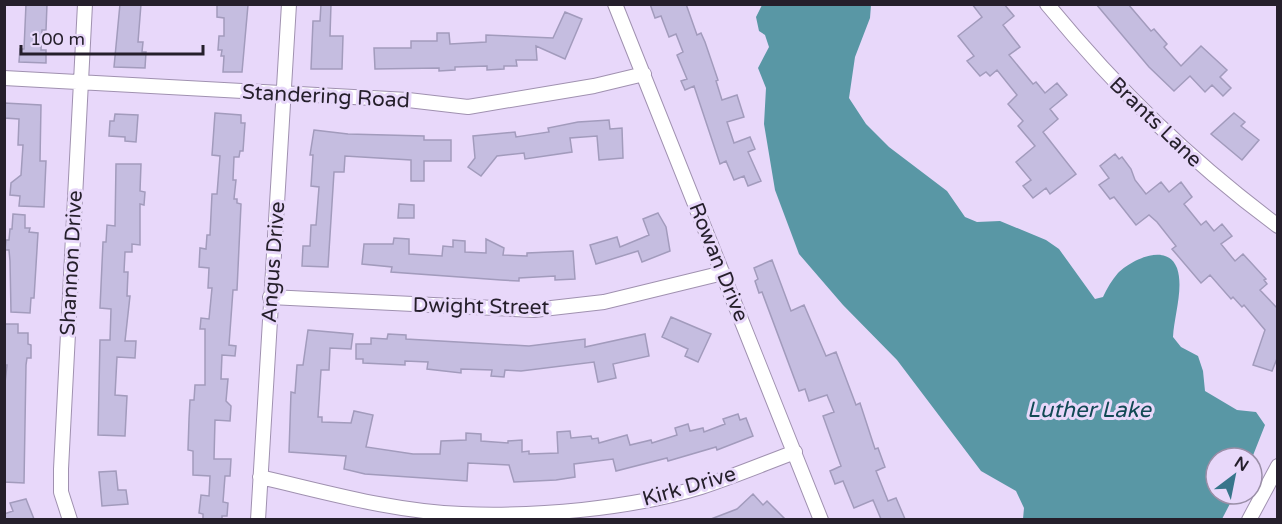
<svg xmlns="http://www.w3.org/2000/svg" width="1282" height="524" viewBox="0 0 1282 524" font-family="'Varela Round',sans-serif">
<rect width="100%" height="100%" fill="#e8d8fa"/>
<path fill="#5997a5" d="M762,5H871L870,18L855,57L849,98L866,124L889,147L947,191L965,217L977,222L1000,221L1046,240L1059,249L1095,299L1103,297C1107,288 1112,280 1118,273C1131,260 1167,242 1177,268C1184,288 1174,316 1173,337L1181,347L1198,356L1203,371L1205,391L1237,410L1256,412L1265,425L1252,458H1216V494H1235L1222,519H1023L1024,508L1016,491L981,471L897,360L843,305L799,254L775,190L764,124L766,88L758,68L769,47L765,35L759,31L756,17Z"/>
<path fill="#c5bde0" stroke="#a29bbc" stroke-width="1.5" d="M26,4H47L46,30H42L41,50H46V63L19,62L20,49H24Z
M120,4H141L138,42H143L142,52H146L145,68L114,67Z
M217,4L248,5L242,72H223L224,56H221L222,50H218L219,36H224V18L217,17Z
M321,4H331L330,36H343L342,69H311L313,21H320Z
M650,4H686L697,35L701,33L705,42L718,80L716,81L722,100L737,95L744,117L727,122L734,143L750,137L755,149L748,152L761,181L748,186L744,176L734,180L726,161L720,164L694,86L685,90L681,81L687,79L677,55L683,52L676,34L669,37L661,16L655,18Z
M972,4H1004L1014,16L1003,25L1020,47L1009,55L1033,84L1036,82L1045,93L1057,83L1067,95L1050,109L1058,119L1043,132L1076,174L1050,194L1046,188L1033,198L1023,186L1031,180L1016,162L1035,146L1018,126L1023,121L1008,104L1017,95L997,70L990,76L986,72L980,76L967,61L974,56L958,36L982,17Z
M1096,4H1128L1151,31L1154,29L1167,44L1164,47L1181,66L1201,46L1227,70L1220,77L1231,88L1223,96L1212,85L1205,92L1190,76L1174,91L1149,67Z
M565,12L582,19L565,59L536,46L537,60H516L517,66H504V69L487,70V66L455,67V70L439,71V68L375,69L374,48H411V41H437V33H449L450,44L486,42V35L553,38Z
M4,103L41,105L40,161H46L44,207L19,206L20,196L10,195L11,183L21,175L23,145H18L19,119L4,118Z
M215,113L241,115V123H245L243,151H240L239,157H234L233,180H236L234,199H237V203L241,204L237,290H233L229,345L236,346L235,356L222,355L221,379H228L226,401L231,406L230,421L215,420L214,459H231L230,476H225L223,502L228,503L227,516H222V519H203V514L199,513L201,495L209,496L210,476L193,475V451L188,450L189,419L190,400H194L195,385H205V329H200L201,318L209,319L212,288H208L209,268L199,267L200,248L206,249L207,235H210L212,194H217L220,156L212,155Z
M1234,113L1245,122L1241,126L1259,140L1242,160L1211,134Z
M115,114L138,115L136,142L125,141V137L109,136L110,121H114Z
M609,120L610,129L622,128L623,158L599,160L597,136L570,138L572,152L525,159L524,153L497,156L481,176L468,167L475,158L473,136L515,132L516,137L549,132L548,128L578,122Z
M314,130L348,134L424,136V140H451V161H424V181H411V160L345,156L344,172H334L328,267L302,266L303,246H310L311,225H316L319,187L311,186L313,155H310Z
M1115,154L1119,159L1122,157L1131,169L1135,180L1146,194L1161,182L1169,192L1181,182L1192,197L1184,204L1201,225L1206,221L1214,231L1222,224L1232,236L1221,244L1235,261L1243,254L1266,279L1264,280L1267,284L1260,290L1278,309V356L1272,371L1253,365L1265,330L1244,305L1242,307L1233,297L1231,299L1210,275L1201,283L1172,249L1176,246L1157,222L1149,215L1136,225L1114,197L1110,199L1099,185L1109,178L1100,166Z
M116,164H141L140,191L145,192L144,205L140,204V245L132,244V252H125L124,272H128L127,296H130L125,341H136L135,358L117,357L115,395L127,396L125,436L98,435L100,340H110L111,309L100,308L103,242H106L107,225L115,226Z
M399,204L414,205V218H398Z
M658,213L666,227L670,251L642,262L638,251L596,264L590,245L617,237L620,247L649,235L643,219Z
M13,214L25,215V228H30L29,232L38,233L34,298H31L30,313L11,312L10,261L9,250H5L6,240H9L10,229H12Z
M394,238L409,239V254L442,256L443,246L453,247V240L465,241V252L486,253V239L504,248L503,255L527,256V253L573,251L575,279L555,280V276L519,278V281L501,280L391,272L392,267L362,264L364,244H393Z
M772,260L791,311L804,305L826,356L836,352L856,405L860,403L875,449L878,448L885,467L876,471L888,501L896,498L905,519H881L873,500L854,508L843,481L835,484L830,471L841,466L823,416L834,412L827,395L809,401L805,389L799,391L762,292L759,293L755,281L758,279L754,268Z
M671,317L711,334L698,362L685,356L688,349L662,337Z
M4,324H18V333H28V344L31,345V358H27L26,365L24,483L4,482V392L7,365H4Z
M308,330L353,334L351,349L330,348L329,370H321L318,417H322V422L351,423L354,411L373,415L366,447L413,454H440L441,441L466,440V433L481,434V441L508,443V441L522,440V452L529,451V454L558,453L557,432L570,431L571,438L591,436L592,439L598,438L599,443L627,435L630,445L651,440L652,443L677,435L675,428L688,424L690,431L703,428L704,432L725,424L723,419L738,414L740,420L746,418L753,436L717,450L716,447L668,461L667,458L616,471L613,459L574,464L575,477L556,480L514,482L509,465L468,463L467,481L365,474L344,469L346,456L289,452L291,392L295,393L297,365H303Z
M388,334L406,335V339L529,346L585,339V347L645,334L649,356L613,364L616,378L598,382L594,362L521,371L505,370L504,377L491,376L492,370L461,369V373L427,369L428,362L405,361V365L363,363V359H356V344H371V338L387,339Z
M116,471L118,490H126L128,504L102,506L99,472Z
M753,494L763,505L767,501L785,519H711L737,509Z
M26,499L34,519H4V514L13,511L10,503Z"/>
<g fill="none" stroke-linecap="round" stroke-linejoin="round">
<g stroke="#a091b0" stroke-width="16">
<path id="minor" d="M615,4L821,520
M1047,4C1118,90 1188,159 1278,226
M4,78L408,100L468,107L594,86L644,74
M270,297L534,310L604,302L723,273
M260,477C326,492 394,512 462,514C535,517 630,509 701,487C732,477 763,464 795,452
M70,520L61,492V469L85,4
M258,520L289,4
M1249,520L1278,466"/>
</g>
<use href="#minor" stroke="#fff" stroke-width="14"/>
</g>
<g text-anchor="middle" stroke-width="6" stroke-linejoin="round" paint-order="stroke">
<g font-size="21" fill="#251f2b" stroke="#e8d8fa">
<text transform="translate(326 96) rotate(3)" y="7">Standering Road</text>
<text transform="translate(1156 122) rotate(44)" y="7">Brants Lane</text>
<text transform="translate(273 262) rotate(-86)" y="7">Angus Drive</text>
<text transform="translate(719 262) rotate(68)" y="7">Rowan Drive</text>
<text transform="translate(71 263) rotate(-87)" y="7">Shannon Drive</text>
<text transform="translate(481 306) rotate(1)" y="7">Dwight Street</text>
<text transform="translate(689 486) rotate(-16)" y="7">Kirk Drive</text>
</g>
<g font-size="22" font-style="italic" fill="#114954" stroke="#e8d8fa">
<text x="1089" y="417">Luther Lake</text>
</g>
</g>
<rect width="1282" height="524" fill="none" stroke="#251f2b" stroke-width="12"/>
<g transform="translate(1234 476) rotate(32)"><circle r="28" fill="#e8d8fa" stroke="#9a8ea7" stroke-width="1.5"/>
<path d="M0-4.5L10 22L0 15L-10 22Z" fill="#37758b"/>
<text y="-9" font-size="16" font-weight="bold" text-anchor="middle" fill="#251f2b">N</text>
</g>
<path d="M21 45v9h182v-9" fill="none" stroke="#251f2b" stroke-width="3"/>
<text x="30" y="45" font-size="18" fill="#251f2b" stroke="#e8d8fa" stroke-width="4.5" paint-order="stroke">100 m</text>
</svg>
